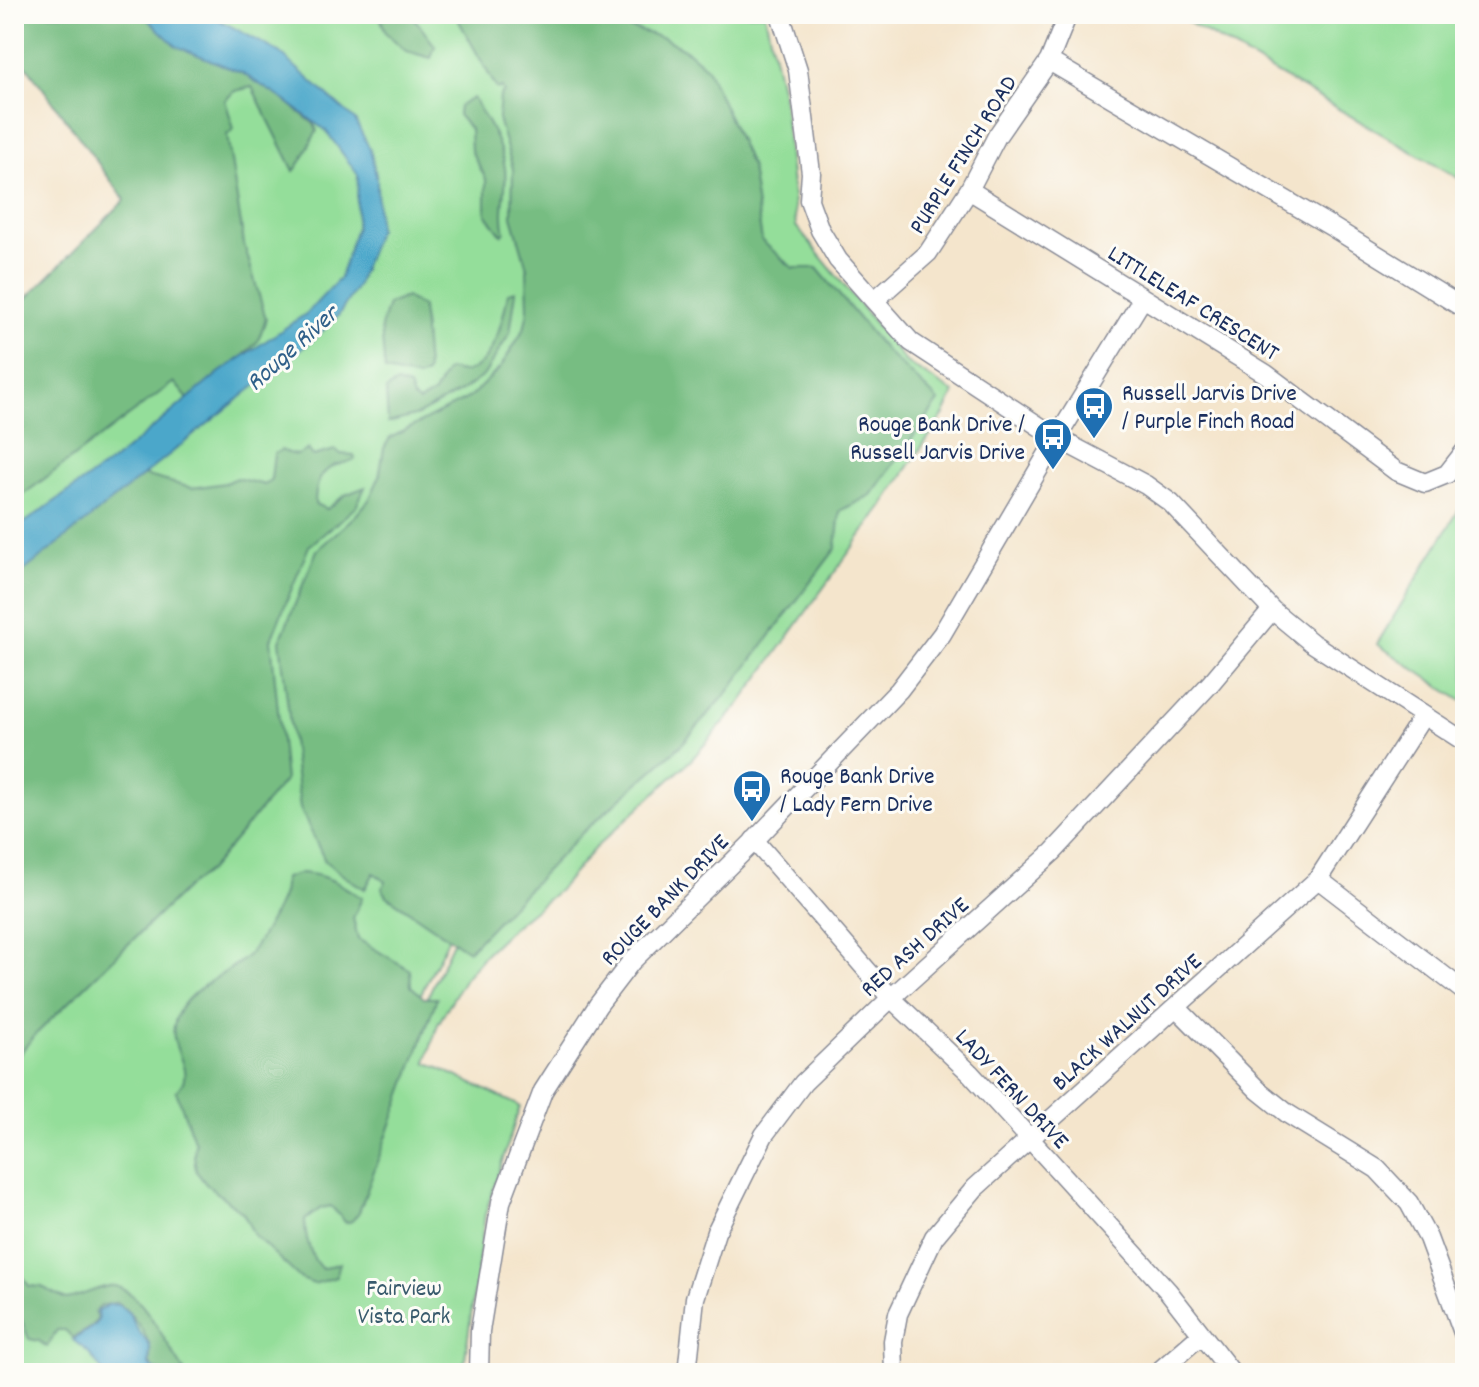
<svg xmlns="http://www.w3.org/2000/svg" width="1479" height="1387" viewBox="0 0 1479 1387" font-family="Dekko,sans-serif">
<rect width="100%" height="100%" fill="#fdfcf7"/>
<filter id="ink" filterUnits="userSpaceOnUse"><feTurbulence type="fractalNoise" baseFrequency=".0125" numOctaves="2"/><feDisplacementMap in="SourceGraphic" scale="16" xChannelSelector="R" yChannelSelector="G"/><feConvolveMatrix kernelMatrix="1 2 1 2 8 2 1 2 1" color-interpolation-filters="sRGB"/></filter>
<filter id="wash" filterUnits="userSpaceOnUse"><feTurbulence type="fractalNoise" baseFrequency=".006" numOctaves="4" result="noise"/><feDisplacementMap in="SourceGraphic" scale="32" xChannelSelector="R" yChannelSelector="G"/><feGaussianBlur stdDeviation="1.8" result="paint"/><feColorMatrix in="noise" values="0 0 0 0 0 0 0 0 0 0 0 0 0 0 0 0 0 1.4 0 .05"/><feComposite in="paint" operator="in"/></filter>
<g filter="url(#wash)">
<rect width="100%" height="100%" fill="#f4e5cc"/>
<path fill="#94de9a" stroke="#58867c" stroke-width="2" fill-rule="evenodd" d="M105,14H765L783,97L796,226L906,362L954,393L944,414L883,505L740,704L692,759L594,849L559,890L513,927L485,954L465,978L438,1024L426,1062L520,1106L485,1215L463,1373H14V497L212,347ZM459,917L460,927L401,1054L404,1028Z
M1174,14H1465V182Z
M1465,500V703L1377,644Z"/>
<path fill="#77bd82" stroke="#497670" stroke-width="2" d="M14,14H145L256,77L314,124L317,131C308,145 305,159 294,171L252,87L235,91L225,100L234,129L227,135L244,244L266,319L258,341L241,358L188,399L174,382L24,494L14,506V311L125,200L14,49Z
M379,14H411L435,46L431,58L406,51L386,33Z
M455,14H517L553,26L579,14H612L630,28L664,38L686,50L707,68L751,167L762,241L793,268H817L885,350L939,401L871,495L840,511L836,548L728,692L681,745L582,833L468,951L387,896L382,888L386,882L374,873L365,889L344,876L325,861L300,808L280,641L317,550L356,515L369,500L379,478L384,448L390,438L470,397L500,368L524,329L528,311L527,268L512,216L513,169L498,119L500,96L504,92L502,88L497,89Z
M473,98C486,119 501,143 505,168C508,190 499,210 505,232L502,235L486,214V179L471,151L470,129L458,115L459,106Z
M516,291L510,333L484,375L462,391L418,415L388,423L386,390L397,383L409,387L413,398L419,402L434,393L447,370C453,369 460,373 466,372C494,366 504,315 508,293Z
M406,297L422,307L427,368L426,374L418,378L385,371L381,327L388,304Z
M308,449L313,456L335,450L340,454L354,455L355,459C348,463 344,463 336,465C319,471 315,488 315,504L327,509L345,495L365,487L356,507L309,546L271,640L285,780L210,870L186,888L34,1036L14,1061V576L41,550L144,475L192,488L225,483L236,478L265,485L271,479L274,454L281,450C292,455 297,458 308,449Z
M301,873C326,874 342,885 362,898L353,918L358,939L410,970L411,986L424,998H437L359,1212L352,1221L346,1223L331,1206L321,1208L305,1220C305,1235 310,1258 322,1269L340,1263L336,1277L314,1284L301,1279L254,1235L243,1213L206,1184L196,1171L194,1155L195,1143L176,1091C200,1070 164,1049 176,1018C188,986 226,977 249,954C256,947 279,906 282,896C285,890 283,884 285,878Z
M14,1261L29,1286L42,1287L66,1299C80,1297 94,1289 108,1286C140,1281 169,1352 186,1373C176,1373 154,1376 150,1363C149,1357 152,1350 149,1344C143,1328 130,1312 117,1302L101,1306L95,1312L98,1318L92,1326L73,1338L65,1330H57L47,1347L39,1341L29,1339L14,1302Z"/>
<path fill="#4ca7ca" stroke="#346b94" stroke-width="2" d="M142,14H208L279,52L355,120L370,149L377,179L378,229L357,286L338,316L316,337L14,579V530L115,459L220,372L307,313L340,278L356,227L358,175L326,131L284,100L242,73L176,46Z
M110,1304L119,1305L129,1313L137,1329L150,1346L149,1365L160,1373H104L88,1352L73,1340L96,1324L99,1318L97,1312Z"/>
</g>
<g filter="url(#ink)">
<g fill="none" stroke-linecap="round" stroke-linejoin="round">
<g stroke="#888a95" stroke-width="21">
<path id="minor" d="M780,14L798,70L811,173L809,200L820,230L838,260L911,342L1057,438L1146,485L1171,503L1272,610L1312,643L1465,742
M1049,61L1332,227L1465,309
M969,190L1266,374L1396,471L1425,483L1447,474L1465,451
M875,300L928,253L969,190L997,136L1049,61L1068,14
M754,840L891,998L970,1073L1168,1291L1232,1373
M1318,879L1465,992
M1177,1008L1258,1090L1288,1114L1377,1169L1409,1203L1428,1238L1465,1338
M479,1373L480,1331L501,1202L543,1091L598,1005L631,962L750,845L899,690L942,634L1057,438L1143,298
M687,1373L695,1298L716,1232L764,1135L803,1083L891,998L1053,852L1210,684L1272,610
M894,1373L893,1341L898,1314L934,1237L975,1188L1318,879L1423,716
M1157,1373L1201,1335"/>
</g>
<use href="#minor" stroke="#fff" stroke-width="18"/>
</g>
</g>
<defs>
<g id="bus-pin" transform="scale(2)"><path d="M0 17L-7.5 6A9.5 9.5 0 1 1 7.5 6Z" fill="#1f6fb2" stroke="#fdfcf7"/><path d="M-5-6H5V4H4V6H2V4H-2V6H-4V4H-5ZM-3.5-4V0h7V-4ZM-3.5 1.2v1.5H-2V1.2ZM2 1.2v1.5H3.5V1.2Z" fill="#fff"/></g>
</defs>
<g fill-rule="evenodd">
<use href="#bus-pin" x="1094" y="406"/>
<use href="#bus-pin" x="1053" y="437"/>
<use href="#bus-pin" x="752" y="789"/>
</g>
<g text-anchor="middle" stroke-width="6" stroke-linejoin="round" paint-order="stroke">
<g font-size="24" fill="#1b2f5e" stroke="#fdfcf7">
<text transform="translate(962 154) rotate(-58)" y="8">PURPLE FINCH ROAD</text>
<text transform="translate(1194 302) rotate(32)" y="8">LITTLELEAF CRESCENT</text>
<text transform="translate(664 899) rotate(-46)" y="8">ROUGE BANK DRIVE</text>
<text transform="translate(914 946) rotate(-42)" y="8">RED ASH DRIVE</text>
<text transform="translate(1126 1021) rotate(-42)" y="8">BLACK WALNUT DRIVE</text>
<text transform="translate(1013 1088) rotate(47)" y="8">LADY FERN DRIVE</text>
</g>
<g font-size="24" fill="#1b2f5e" stroke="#fdfcf7" text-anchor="start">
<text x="1122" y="400">Russell Jarvis Drive<tspan x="1122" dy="28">/ Purple Finch Road</tspan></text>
<text x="1025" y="431" text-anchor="end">Rouge Bank Drive /<tspan x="1025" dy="28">Russell Jarvis Drive</tspan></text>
<text x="780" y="783">Rouge Bank Drive<tspan x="780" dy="28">/ Lady Fern Drive</tspan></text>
</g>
<g font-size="24" fill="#395b6d" stroke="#fdfcf7">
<text x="404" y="1295">Fairview<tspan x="404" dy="28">Vista Park</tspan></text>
</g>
<g font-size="26" font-style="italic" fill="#2f5f89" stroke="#fdfcf7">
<text transform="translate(291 347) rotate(-42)" y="9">Rouge River</text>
</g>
</g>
<rect width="1479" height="1387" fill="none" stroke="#fdfcf7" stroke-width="48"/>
</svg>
